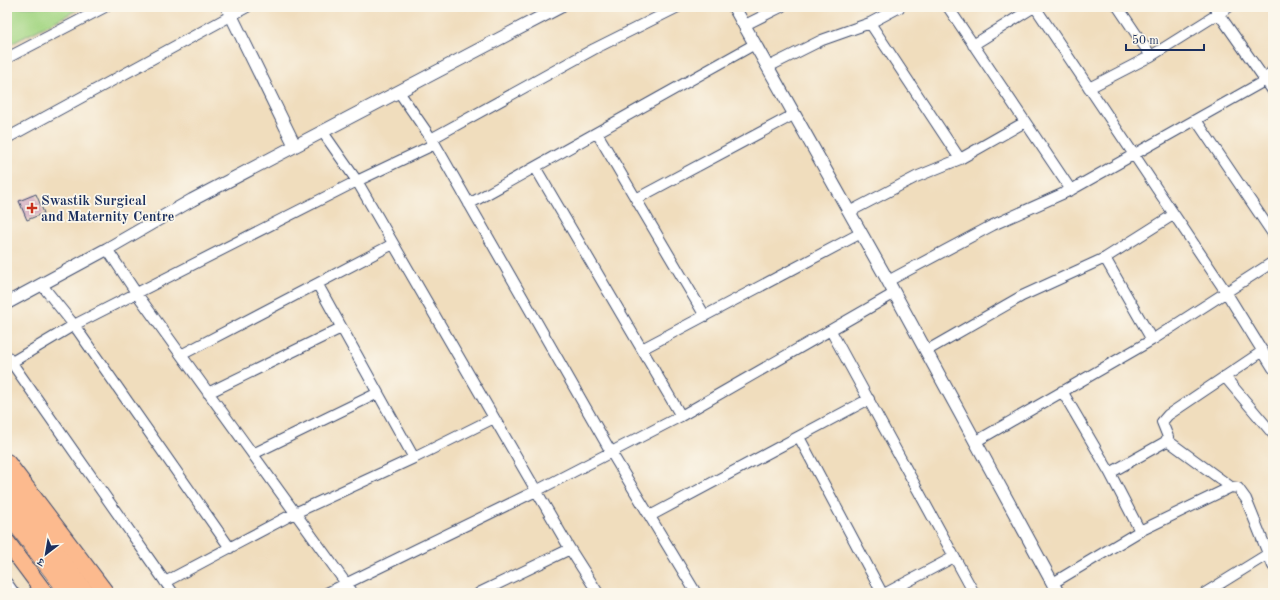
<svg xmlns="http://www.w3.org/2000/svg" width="1280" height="600" viewBox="0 0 1280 600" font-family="'Old Standard TT','Noto Serif Devanagari',serif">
<rect width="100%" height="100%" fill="#fbf7ec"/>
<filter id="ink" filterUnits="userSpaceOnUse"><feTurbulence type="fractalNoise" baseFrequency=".025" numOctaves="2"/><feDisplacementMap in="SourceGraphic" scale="8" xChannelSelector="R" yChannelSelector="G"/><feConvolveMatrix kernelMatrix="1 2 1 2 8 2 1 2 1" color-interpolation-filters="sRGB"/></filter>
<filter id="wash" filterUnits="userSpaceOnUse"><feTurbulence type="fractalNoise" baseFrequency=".012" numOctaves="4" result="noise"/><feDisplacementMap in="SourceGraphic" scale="16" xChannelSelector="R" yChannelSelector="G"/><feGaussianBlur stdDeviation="0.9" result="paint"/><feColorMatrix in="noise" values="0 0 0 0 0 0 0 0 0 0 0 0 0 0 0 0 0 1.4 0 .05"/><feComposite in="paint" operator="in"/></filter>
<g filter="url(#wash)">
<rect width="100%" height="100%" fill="#f0ddbd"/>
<path fill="#a6d785" stroke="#608372" d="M7,7H83L7,46Z"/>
<g id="blocks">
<path fill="#cc9fb7" d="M36,194L44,213L27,220L19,201Z"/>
</g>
</g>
<g filter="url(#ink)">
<use href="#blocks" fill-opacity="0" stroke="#3b496c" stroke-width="1"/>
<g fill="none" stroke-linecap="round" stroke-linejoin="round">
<g stroke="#3b496c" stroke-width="12">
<path id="minor" d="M948,7L1071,190
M1035,7L1226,292L1273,368
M1118,7L1151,56
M1214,7L1273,91
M870,23L960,159
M745,25L781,7
M973,45L1034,7
M7,58L105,7
M768,67L822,40L870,23L900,7
M1089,88L1151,56L1229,7
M399,92L435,144L611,452L696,593
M1196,120L1273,234
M322,131L357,181L570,549L598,593
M597,133L705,316
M7,138L247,7
M431,139L594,49L678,7
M535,167L681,416
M636,199L795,114
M469,204L755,44
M849,212L916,177L960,159L1025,122
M107,249L137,294L353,593
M1105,258L1152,340
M888,281L993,225L1071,190L1266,80L1273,70
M41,284L74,325L230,548
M318,285L414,458
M831,331L974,593
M642,349L861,233
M926,351L1022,296L1105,258L1173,215
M181,355L393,244
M7,356L173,593
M12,362L74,325L357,181L435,144
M1225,377L1273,434
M1062,391L1110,473L1140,531
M208,393L341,328
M799,437L882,593
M1167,440L1231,487
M975,442L1152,340L1273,262
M253,454L378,393
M1110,473L1165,442L1168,437L1162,422L1168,415L1263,351
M650,516L869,399
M165,582L295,513L414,458L494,418
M7,583L14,593
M1053,583L1140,531L1231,487L1238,488L1246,499L1273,566
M327,593L536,491L681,416L895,293
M479,593L570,549
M886,593L954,557
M1205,593L1268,554"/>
</g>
<g stroke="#3b496c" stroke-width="14">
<path id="tertiary" d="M227,7L295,146
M734,7L883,272L1058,593
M7,303L107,249L192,200L560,7"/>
</g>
<g stroke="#3b496c" stroke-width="18">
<path id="primary" d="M7,462L106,593
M7,542L45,593"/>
</g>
<g stroke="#3b496c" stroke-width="18">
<path id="trunk" d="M7,487L86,593
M7,512L69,593"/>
</g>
<use href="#minor" stroke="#fff" stroke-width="10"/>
<use href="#tertiary" stroke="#fff" stroke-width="12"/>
<use href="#primary" stroke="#fcba8e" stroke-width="16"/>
<use href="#trunk" stroke="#fcba8e" stroke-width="17"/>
</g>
</g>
<path fill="#c8321e" stroke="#fbf7ec" stroke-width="1.5" d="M30 202h4v4h4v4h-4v4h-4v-4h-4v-4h4z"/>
<g text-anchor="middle" stroke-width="3.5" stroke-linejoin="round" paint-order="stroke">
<g font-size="14" font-weight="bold" fill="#1b2f5e" stroke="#fbf7ec" text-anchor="start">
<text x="41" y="205">Swastik Surgical<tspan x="41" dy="16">and Maternity Centre</tspan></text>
</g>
</g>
<rect width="1280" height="600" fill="none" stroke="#fbf7ec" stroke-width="24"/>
<g transform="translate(46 554) rotate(211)" stroke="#fbf7ec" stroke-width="3" paint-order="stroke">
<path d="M0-3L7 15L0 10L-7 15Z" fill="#1b2f5e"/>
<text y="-6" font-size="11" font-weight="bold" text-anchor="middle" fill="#1b2f5e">उ</text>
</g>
<path d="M1126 44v6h78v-6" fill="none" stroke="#1b2f5e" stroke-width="2"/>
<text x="1132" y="44" font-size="12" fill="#1b2f5e" stroke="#fbf7ec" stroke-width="3" paint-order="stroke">50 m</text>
</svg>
